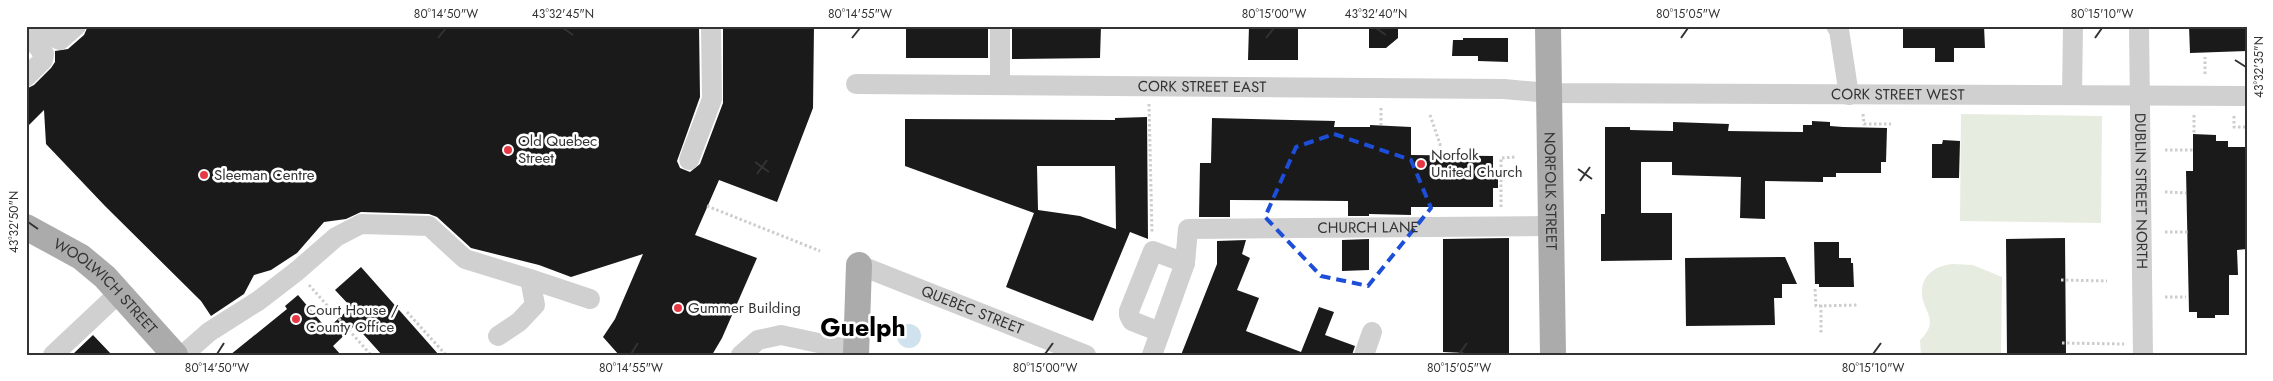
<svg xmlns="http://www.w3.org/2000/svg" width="2273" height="381" viewBox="0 0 2273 381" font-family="Jost,sans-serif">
<rect width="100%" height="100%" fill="#fff"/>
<path fill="#e6ecdf" d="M1961,114L2102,116L2101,223L1960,221Z
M1953,264L1973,265L2002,277L2001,355H1921L1920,340C1941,320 1922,311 1922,293C1921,275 1937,265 1953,264Z"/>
<path fill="#cfe2ee" d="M897 336a12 12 0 1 1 24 0a12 12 0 1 1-24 0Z"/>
<path fill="#1a1a1a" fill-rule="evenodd" d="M88,26H699L700,97L677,161L680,168L690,172L700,164L723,103V26H814L813,108L777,202L719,180L695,235L757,258L722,338L712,355H619L603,337L615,319L643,254L571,277L539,265L471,248L437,217L429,214L361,212L346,219L324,222L297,253L271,270L254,275L244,294L211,316L201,301L105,206L46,144L44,110L26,128V89L34,85L51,68L55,62V51L68,49L84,35Z
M906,26H988V58H906Z
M1012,26H1101L1100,58L1012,59Z
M1249,26H1298V60H1248Z
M1369,26H1398V38L1386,48H1369Z
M1903,26H1984L1985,48H1954V62H1935V48H1903Z
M2189,26H2247V51L2190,53Z
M1463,38H1508V62L1478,61V56H1452L1453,40H1463Z
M1147,117L1148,239L1130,232L1093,321L1006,287L1034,213L905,166V119L1115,120V118ZM1037,166H1115L1116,229L1080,216L1038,210Z
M1212,118L1335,121L1334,127H1370V125L1411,127V155L1493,156V173H1498V188H1493V207H1411V215L1369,214V216H1348V201L1230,200V217H1199L1200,163H1211Z
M1812,121L1830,122V126L1843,127L1887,128L1886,162H1881V173H1836V177H1823V182L1765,181V219L1740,218L1741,177L1672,175V162H1641V213H1672V260L1601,261V214H1605V127H1630V130L1673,131V122L1729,124L1728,131L1803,132V125H1812Z
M2193,134L2216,135V141H2228V147H2245L2247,249L2237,250L2238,275H2229V315H2215V318H2197V312H2189L2186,171H2193Z
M1943,140L1960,141L1959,178H1932V144H1942Z
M1509,238V355L1443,352V239Z
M2065,238L2066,355H2007L2006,239Z
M1369,239V270L1342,271V240Z
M1246,240L1242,254L1250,258L1237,290L1259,298L1246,331L1301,352L1319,307L1334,312L1325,335L1355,346L1352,355H1181L1217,264V241Z
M1814,242H1839V258H1851V263H1853L1854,287H1819V284H1815Z
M1785,257L1797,284H1782V298H1774L1775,325L1686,326L1685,258Z
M361,267L439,355H382L355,325L333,346L341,355H230L287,309L285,306L298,295L327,329L351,307L335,290Z
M93,335L112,355H72Z"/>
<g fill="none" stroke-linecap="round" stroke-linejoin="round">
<path stroke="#cdcdcd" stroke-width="3" stroke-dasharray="2.5 2.5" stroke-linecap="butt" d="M2205,74V57
M1149,104L1152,233
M1381,108V125
M1863,114L1864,124H1891
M1430,115L1440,144L1441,155
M2194,115V134
M2234,116V127H2247
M2165,150H2193
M2165,192L2186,193
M707,206L820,251
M1501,207V158L1515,157
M2165,232H2188
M2061,280L2107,281
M309,285L371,355
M1815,289L1816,306L1859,305
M2165,297H2186
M1821,305V335
M407,312L446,355
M2062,343L2124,344"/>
<g stroke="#d0d0d0" stroke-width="20">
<path d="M43,26L55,38L60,40L76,26"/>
<path d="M1000,26V85"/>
<path d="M1836,26L1839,30L1849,95"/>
<path id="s1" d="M2139,26L2143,355"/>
<path d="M26,77L43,60L44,54L29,36"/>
<path id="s2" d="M856,84L1504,89L1549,93L2247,96"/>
<path d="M2072,95L2073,26"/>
<path d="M689,160L712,99L711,26"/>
<path id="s3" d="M859,265L1086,355"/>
<path d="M530,279L590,299"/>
<path d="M1160,332L1132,321L1129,315V311L1153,251L1185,263"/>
<path d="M53,355L120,292"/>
<path d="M183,355L209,332L258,301L297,271L336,237L361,224L429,226L465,259L530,279L535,305L519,322L498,336"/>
<path d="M741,355L758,340L781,335L856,351"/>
<path id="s4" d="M1152,355L1185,263L1188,229L1550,226"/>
<path d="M1364,355L1372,332"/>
</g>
<g stroke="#ababab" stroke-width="26">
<path id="s5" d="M1548,26L1553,355"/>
<path id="s6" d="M26,227L81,257L105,277L175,355"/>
<path d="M856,355L859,265"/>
</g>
</g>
<path fill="none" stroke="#1d4ed8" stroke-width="4" stroke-dasharray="10 6" stroke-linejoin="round" d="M1334,134L1411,160L1431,208L1368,286L1321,276L1265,217L1296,147Z"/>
<path fill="none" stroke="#333" stroke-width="2" d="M563,28L573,35M1376,28L1386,35M438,38L446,28M852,38L860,28M1266,38L1274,28M1681,38L1688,28M2095,38L2102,28M2235,60L2246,67M755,162L769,172M1578,169L1592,179M757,174L767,160M1580,181L1590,167M28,222L38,229M217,354L224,343M631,354L638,343M1045,354L1053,343M1459,354L1467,343M1873,354L1881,343"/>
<g fill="#e63946" stroke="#fff" stroke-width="2">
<circle cx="508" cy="150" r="5"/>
<circle cx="1421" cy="164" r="5"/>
<circle cx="204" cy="175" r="5"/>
<circle cx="678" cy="308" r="5"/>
<circle cx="296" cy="319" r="5"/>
</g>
<g text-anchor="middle" stroke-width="5" stroke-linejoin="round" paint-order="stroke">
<g font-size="15" fill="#333" stroke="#fff">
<text dy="5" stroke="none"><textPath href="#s2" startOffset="346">CORK STREET EAST</textPath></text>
<text dy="5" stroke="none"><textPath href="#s2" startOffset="1042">CORK STREET WEST</textPath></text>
<text dy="5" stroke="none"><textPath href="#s5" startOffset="165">NORFOLK STREET</textPath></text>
<text dy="5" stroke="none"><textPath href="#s1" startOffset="165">DUBLIN STREET NORTH</textPath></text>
<text dy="5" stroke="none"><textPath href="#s4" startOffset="312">CHURCH LANE</textPath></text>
<text dy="5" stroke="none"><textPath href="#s6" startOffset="100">WOOLWICH STREET</textPath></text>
<text dy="5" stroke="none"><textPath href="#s3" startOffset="122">QUEBEC STREET</textPath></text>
</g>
<g font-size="15" fill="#333" stroke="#fff" text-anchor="start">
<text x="518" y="146">Old Quebec<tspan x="518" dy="17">Street</tspan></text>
<text x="1431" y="160">Norfolk<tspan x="1431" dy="17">United Church</tspan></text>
<text x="214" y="180">Sleeman Centre</text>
<text x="688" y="313">Gummer Building</text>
<text x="306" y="315">Court House /<tspan x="306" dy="17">County Office</tspan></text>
</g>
<g font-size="25" font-weight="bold" fill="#000" stroke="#fff">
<text x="863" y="336">Guelph</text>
</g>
</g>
<rect width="2273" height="381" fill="none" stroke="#ffffff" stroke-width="55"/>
<rect x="28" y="28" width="2218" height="326" fill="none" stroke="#333" stroke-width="2"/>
<g font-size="12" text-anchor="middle" fill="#333">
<text x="446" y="18">80°14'50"W</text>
<text x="563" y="18">43°32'45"N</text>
<text x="860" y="18">80°14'55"W</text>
<text x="1274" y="18">80°15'00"W</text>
<text x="1376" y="18">43°32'40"N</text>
<text x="1688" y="18">80°15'05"W</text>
<text x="2102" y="18">80°15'10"W</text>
<text transform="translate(2259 67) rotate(-90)" y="4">43°32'35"N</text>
<text transform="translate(14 222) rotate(-90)" y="4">43°32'50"N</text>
<text x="217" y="372">80°14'50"W</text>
<text x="631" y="372">80°14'55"W</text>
<text x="1045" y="372">80°15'00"W</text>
<text x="1459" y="372">80°15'05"W</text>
<text x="1873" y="372">80°15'10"W</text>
</g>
</svg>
